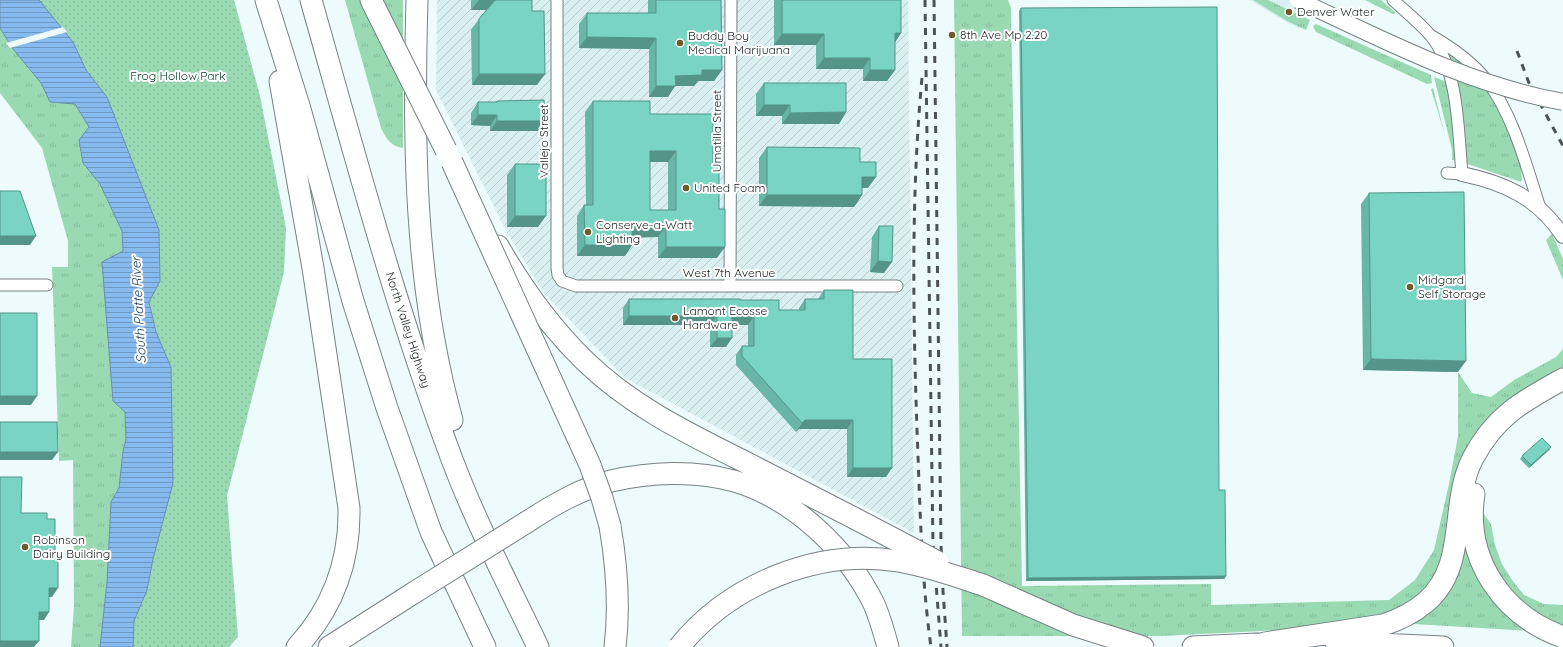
<svg xmlns="http://www.w3.org/2000/svg" width="1563" height="647" viewBox="0 0 1563 647" font-family="Quicksand,sans-serif">
<defs>
<pattern id="industrial-furrows" width="10" height="10" patternUnits="userSpaceOnUse"><rect width="10" height="10" fill="#d9eff1"/><path d="M-1 1l2-2M0 10L10 0M9 11l2-2" fill="none" stroke="#bacdce"/></pattern>
<pattern id="grass-tufts" width="24" height="20" patternUnits="userSpaceOnUse"><rect width="24" height="20" fill="#99dab3"/><path d="M3 7l-1-3M5 7V3M7 7l1-3M15 17l-1-3M17 17v-4M19 17l1-3" fill="none" stroke="#84bb9a"/></pattern>
<pattern id="park-dots" width="8" height="8" patternUnits="userSpaceOnUse"><rect width="8" height="8" fill="#99dab3"/><path d="M2 2h.1M6 6h.1" fill="none" stroke="#84bb9a" stroke-width="1.8" stroke-linecap="round"/></pattern>
<pattern id="water-rules" width="6" height="5" patternUnits="userSpaceOnUse"><rect width="6" height="5" fill="#87baee"/><path d="M0 2.5h6" fill="none" stroke="#6e97c1"/></pattern>
</defs>
<rect width="100%" height="100%" fill="#eefbfc"/>
<path fill="#d9eff1" d="M1249,0H1314L1300,29L1286,22Z"/>
<path fill="url(#industrial-furrows)" d="M437,0H908L914,533L625,378L544,293L505,229L436,90Z"/>
<path fill="url(#grass-tufts)" d="M345,0H403V148C391,147 386,138 381,128Z
M954,0H1008L1011,8L1022,586L1211,584V605L1389,600L1415,580L1434,550L1449,484L1458,436V372L1472,393L1491,397L1514,380L1556,357L1563,349V367L1521,393L1495,414L1437,578L1419,598L1396,612L1349,621L1281,630L1162,636H962Z
M1253,0H1268L1310,20L1306,30L1287,21Z
M1365,0H1381L1395,12V14H1393Z
M1316,24L1431,75L1432,83L1427,84L1316,32L1313,26Z
M0,28L13,49L41,83L50,101L75,104L89,127L79,140L83,163L100,184L122,231L123,251L110,362L113,401L125,412L126,439L123,451L119,488L111,502L107,582L100,647H71L74,606L73,460L59,461L52,267H68V241L42,148L0,93Z
M1451,53H1454L1492,91L1513,140L1521,167L1522,180L1521,182L1468,164L1466,161L1448,56V54Z
M1434,77L1447,82L1457,160H1452V150Z
M1433,88L1445,135L1431,89Z
M1552,234L1563,259V280L1546,240Z
M1479,507L1491,524L1495,545L1502,564L1512,580L1524,595L1544,604L1563,605V630L1536,619L1489,567Z
M1466,524L1532,631L1414,624L1409,621Z"/>
<path fill="url(#park-dots)" d="M39,0H234L260,96L286,228L284,272L227,496L238,637L229,647H133L134,621L147,590L153,559L173,483L171,367L156,332L149,301L160,281L159,230L107,97L86,70L73,42Z"/>
<path fill="url(#water-rules)" stroke="#688db2" d="M0,0H39L73,42L86,70L107,97L159,230L160,281L149,302L156,332L171,367L173,483L153,559L147,590L134,621L133,647H100L107,582L111,502L119,488L123,451L126,439L125,412L113,401L102,262L123,251L122,231L100,184L83,163L79,140L89,127L75,104L50,102L41,83L13,49L0,28Z"/>
<path fill="#eefbfc" d="M63,27L67,32L10,48L6,43Z"/>
<g fill="none" stroke-linecap="round" stroke-linejoin="round">
<g stroke="#778283" stroke-width="13">
<path id="minor" d="M557,0V268L558,275L562,281L576,286H897
M1393,0C1405,11 1420,23 1431,36C1459,71 1458,131 1462,174L1447,173
M1430,35C1451,47 1472,61 1487,81C1513,114 1527,168 1540,208
M0,285H47
M730,286L731,0"/>
</g>
<g stroke="#778283" stroke-width="16">
<path id="tertiary" d="M1462,174C1505,183 1538,198 1563,236"/>
</g>
<g stroke="#778283" stroke-width="23">
<path id="motorway" d="M266,0L300,109L353,301L387,408L431,532L485,647
M311,0C355,155 396,311 453,462C477,525 509,586 538,647
M371,0L389,36
M417,0C413,140 414,283 452,420
M280,81L313,268L349,508C350,561 333,608 297,647
M498,246C522,288 550,327 585,361C632,407 691,435 749,464C784,482 819,500 854,518
M1474,494C1464,559 1502,615 1563,637
M527,522C553,505 580,489 611,481C650,472 695,470 734,481C793,498 847,549 874,604C880,618 884,632 888,647
M610,526C617,567 620,606 615,647
M983,585L1073,625L1143,647
M1336,642L1443,647
M1265,643L1383,625C1399,620 1413,613 1426,602C1469,565 1449,504 1473,458C1495,416 1523,401 1563,379
M329,647L415,592
M1193,647L1279,643"/>
</g>
<use href="#minor" stroke="#fff" stroke-width="11"/>
<use href="#tertiary" stroke="#fff" stroke-width="14"/>
<use href="#motorway" stroke="#fff" stroke-width="21"/>
<path stroke="#4d5354" stroke-width="3" stroke-dasharray="7 7" stroke-linecap="butt" d="M925,0L933,545L941,647
M934,0L941,545L943,591L947,647
M1517,51L1529,83L1563,146
M922,78C911,195 913,313 917,430C920,503 921,575 931,647"/>
<g stroke="#778283" stroke-width="18" stroke-linecap="butt">
<path id="secondary-bridge" d="M1298,0C1384,40 1469,85 1563,102"/>
</g>
<g stroke="#778283" stroke-width="23" stroke-linecap="butt">
<path id="motorway-bridge" d="M389,36L446,150
M452,162L590,465L602,498L610,526
M854,518L938,562
M415,592L527,522
M679,647C730,584 818,548 898,561C928,566 955,576 983,585"/>
</g>
<use href="#secondary-bridge" stroke="#fff" stroke-width="16"/>
<use href="#motorway-bridge" stroke="#fff" stroke-width="21"/>
</g>
<path fill="#68b6a8" fill-rule="evenodd" d="M471,0H532V11L537,85H472L471,30L479,19L486,10H471Z
M648,0H721L722,70L714,81H698L694,86H675L668,97H649V49L579,48V24L587,13H648Z
M774,0H901V33L895,42V70L887,81H863V69H816V45H774Z
M1021,8L1219,490L1226,576L1224,579L1026,581L1019,11Z
M764,83L846,112L839,124H782V116H756V94Z
M497,101L545,121L538,131H490V126L471,125V113L478,102H495Z
M593,101L650,114L713,164L717,258H658V237H632V245L625,256H577V216L584,205H586L585,112ZM650,162H668V210H650Z
M767,147L860,162L868,188H862V195L854,207L759,206V158Z
M515,164L538,227H507V175Z
M1369,193L1458,372L1363,370L1361,204Z
M879,226L884,273L870,272L872,237Z
M824,290L853,359L886,477H847V429H799L796,432L736,365V355L742,346H748V325H732L726,347H710V325H623V308L629,299L740,300L779,310H799V308L805,299H818Z
M1551,447L1549,450L1529,468L1520,459L1522,456Z"/>
<path fill="#559488" d="M479,0H495L488,10H471Z
M895,33H901L894,44Z
M782,34H824L816,45H774Z
M587,37L656,38L649,49L579,48Z
M824,58H870L863,69H816Z
M702,70H722L714,81H698L694,86H675L668,97H649L656,86L675,76Z
M870,70H895L887,81H863Z
M479,74H545L537,85H472Z
M764,105H790L782,116H756Z
M846,112L839,124H782L790,113Z
M478,115H497L490,126L471,125Z
M497,121H545L538,131H490Z
M650,151H676L668,162H642Z
M862,177H876L868,188H854Z
M767,195H862L854,207L759,206Z
M515,216H546L538,227H507Z
M666,226L658,237L625,238L632,227Z
M0,236H36L30,245H0Z
M585,245H632L625,256H577Z
M666,247H725L717,258H658Z
M878,261L892,262L884,273L870,272Z
M629,316H717L710,325H623Z
M732,316H754L748,325H726Z
M717,338H732L726,347H710Z
M1371,359L1466,361L1458,372L1363,370Z
M0,396H37L31,405H0Z
M805,420H853L847,429H799L796,432L802,423Z
M1551,447L1549,450L1529,468L1531,465Z
M0,452H58L52,460H0Z
M853,468H892L886,477H847Z
M1226,576L1224,579L1026,581L1028,578Z
M49,588H58L52,597H44Z
M39,612H49L44,620H33Z
M0,641H39L34,647H0Z"/>
<path fill="#79d4c3" stroke="#559488" fill-rule="evenodd" d="M495,0H532V11H544L545,74H479V19Z
M656,0H721L722,70H702V75L675,76L676,86H656V38L587,37V13H656Z
M782,0H901V33H895V70H870V58H824V34H782Z
M1217,7L1219,490H1225L1226,576L1028,578L1021,8Z
M764,83H846V112L790,113V105H764Z
M544,100L545,121H497V115H478V102H497V101Z
M593,101H650V114H713V164H719V209H725V247H666V226L632,227V245H585L584,205H593ZM650,151H676V210H650Z
M767,147L860,148V162H876V177H862V195H767Z
M515,164H546V216H515Z
M0,191H20L36,236H0Z
M1464,192L1466,361L1371,359L1369,193Z
M879,226H893L892,262L878,261Z
M824,290H853V359H892V468H853V420H805L802,423L742,356V346H754V316H732V338H717V316H629V299H740V300H779V310H805V299H824Z
M0,313H37V396H0Z
M0,422H57L58,452H0Z
M1542,438L1551,447L1531,465L1522,456Z
M0,477H22L21,513H47V519H55V559H58V588H49V612H39V641H0Z"/>
<g fill="#6e5b2a" stroke="#fff" stroke-width="1.5">
<circle cx="1289" cy="12" r="4"/>
<circle cx="952" cy="35" r="4"/>
<circle cx="680" cy="43" r="4"/>
<circle cx="686" cy="188" r="4"/>
<circle cx="588" cy="232" r="4"/>
<circle cx="1410" cy="287" r="4"/>
<circle cx="675" cy="318" r="4"/>
<circle cx="25" cy="547" r="4"/>
</g>
<g text-anchor="middle" stroke-width="4" stroke-linejoin="round" paint-order="stroke">
<g font-size="12" fill="#202525" stroke="#fff" text-anchor="start">
<text x="1297" y="16">Denver Water</text>
<text x="960" y="39">8th Ave Mp 2.20</text>
<text x="688" y="40">Buddy Boy<tspan x="688" dy="14">Medical Marijuana</tspan></text>
<text x="694" y="192">United Foam</text>
<text x="596" y="229">Conserve-a-Watt<tspan x="596" dy="14">Lighting</tspan></text>
<text x="1418" y="284">Midgard<tspan x="1418" dy="14">Self Storage</tspan></text>
<text x="683" y="315">Lamont Ecosse<tspan x="683" dy="14">Hardware</tspan></text>
<text x="33" y="544">Robinson<tspan x="33" dy="14">Dairy Building</tspan></text>
</g>
<g font-size="12" fill="#003920" stroke="#fff">
<text x="178" y="80">Frog Hollow Park</text>
</g>
<g font-size="12" fill="#202525" stroke="#fff">
<text transform="translate(717 131) rotate(-90)" y="4">Umatilla Street</text>
<text transform="translate(544 141) rotate(-90)" y="4">Vallejo Street</text>
<text x="729" y="277">West 7th Avenue</text>
<text transform="translate(408 330) rotate(72)" y="4">North Valley Highway</text>
</g>
<g font-size="13" font-style="italic" fill="#123758" stroke="#fff">
<text transform="translate(138 310) rotate(-93)" y="5">South Platte River</text>
</g>
</g>
</svg>
